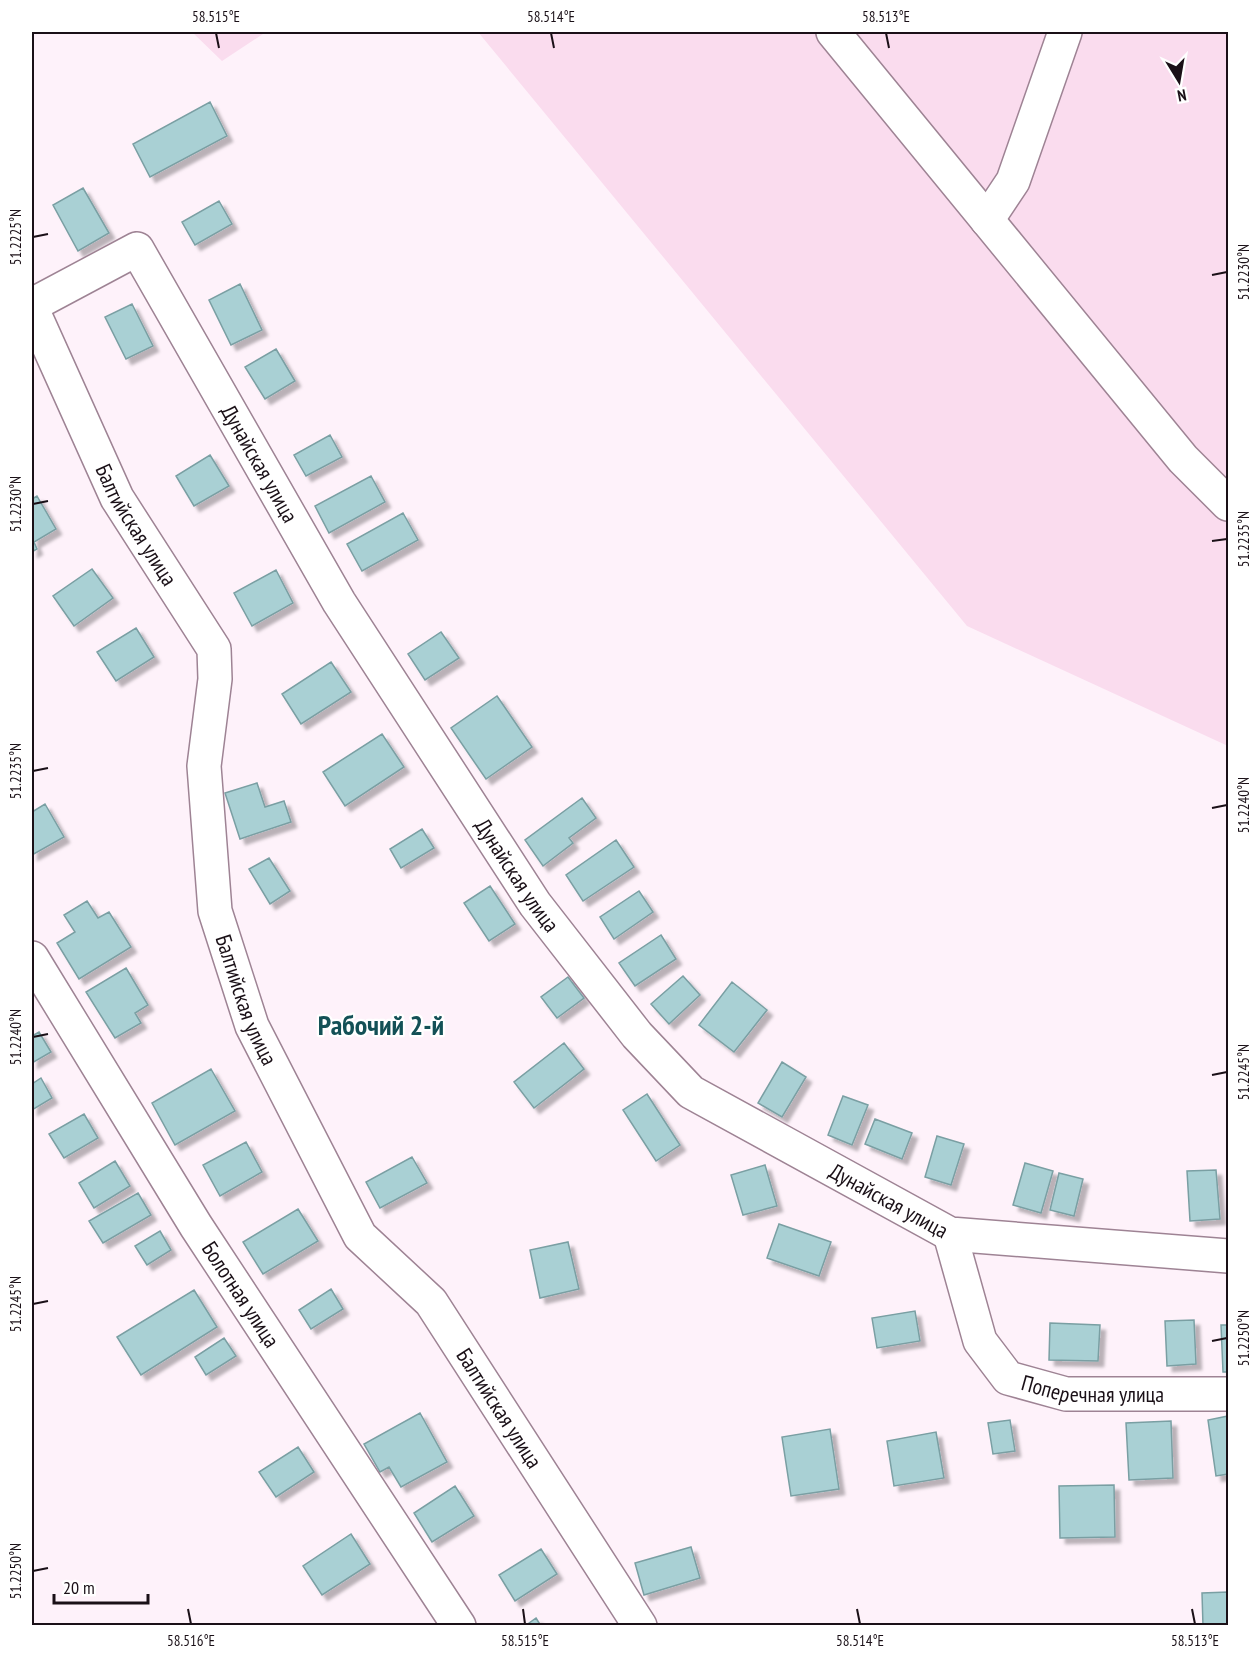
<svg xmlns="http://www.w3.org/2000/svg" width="1260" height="1657" viewBox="0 0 1260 1657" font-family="'PT Sans Narrow',sans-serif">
<defs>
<filter id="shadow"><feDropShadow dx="5.5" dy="5.5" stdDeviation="1.5" flood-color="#0004"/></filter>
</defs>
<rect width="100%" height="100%" fill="#fef2fa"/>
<path fill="#fadcee" d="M192,32H266L222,61Z
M478,32H1228V746L967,626Z"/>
<path fill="#a9d0d4" stroke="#7a9fa3" stroke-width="1.5" filter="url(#shadow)" d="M210,102L227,136L150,177L133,144Z
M83,188L109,233L78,251L53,205Z
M219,201L232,224L195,245L182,222Z
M240,284L262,330L231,345L209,300Z
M132,304L153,346L126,359L105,317Z
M276,349L295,381L265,399L245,367Z
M330,435L342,457L306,476L294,455Z
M210,455L229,486L194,506L176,476Z
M371,476L385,502L329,533L315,506Z
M37,496L56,529L34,542L37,549L32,552V499Z
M403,513L418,540L362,571L347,544Z
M92,569L113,598L74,626L53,596Z
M276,570L293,603L252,626L234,593Z
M136,628L154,657L116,681L97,652Z
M441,632L459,658L425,680L408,654Z
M331,662L351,692L301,724L282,694Z
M497,696L532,747L486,779L451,728Z
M382,734L404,767L345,806L323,772Z
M257,783L265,807L284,801L291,822L240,839L225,793Z
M582,798L596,818L569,838L573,843L543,866L525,840Z
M45,804L64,837L32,855V812Z
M422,829L434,848L401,868L390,849Z
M616,840L634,867L583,901L566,875Z
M269,858L290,891L270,904L249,869Z
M490,886L515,924L489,941L464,903Z
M639,891L653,912L614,939L600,917Z
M87,901L98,918L109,912L131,947L79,979L57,943L75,932L64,915Z
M661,935L676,959L635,986L619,963Z
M126,968L148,1005L135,1013L141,1023L115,1038L86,992Z
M683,976L700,995L669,1024L651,1004Z
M568,977L584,998L557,1018L541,997Z
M732,982L767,1010L734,1052L699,1025Z
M39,1032L51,1052L32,1063V1036Z
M564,1043L584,1069L534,1108L514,1082Z
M782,1062L806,1077L782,1117L758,1103Z
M211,1069L235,1111L175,1145L152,1103Z
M41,1078L52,1098L32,1110V1084Z
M647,1094L680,1145L656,1161L623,1110Z
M843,1096L868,1105L852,1145L828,1135Z
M84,1114L98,1138L64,1158L49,1134Z
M875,1119L912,1133L902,1159L865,1144Z
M937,1136L964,1144L951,1185L925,1177Z
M246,1142L262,1172L220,1196L203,1165Z
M412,1157L427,1183L380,1208L366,1182Z
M115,1161L130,1186L94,1208L79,1183Z
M1025,1163L1053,1171L1041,1213L1013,1205Z
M765,1165L777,1206L743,1215L731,1175Z
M1216,1170L1220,1219L1190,1221L1187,1171Z
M1059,1173L1083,1179L1074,1216L1050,1210Z
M138,1193L151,1215L103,1243L89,1221Z
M298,1209L318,1241L263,1274L243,1242Z
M779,1224L831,1242L819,1276L767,1258Z
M160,1231L171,1250L147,1265L135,1246Z
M568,1242L579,1289L540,1298L530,1250Z
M331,1289L343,1309L311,1329L299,1310Z
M194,1290L217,1327L141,1375L117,1337Z
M915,1311L920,1341L877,1348L872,1318Z
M1194,1320L1196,1364L1167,1366L1165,1321Z
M1050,1323L1100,1325L1098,1361L1049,1360Z
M1221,1325H1228V1372H1223Z
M224,1338L236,1356L206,1375L195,1357Z
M420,1413L447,1462L401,1487L389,1467L380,1472L364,1444Z
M1228,1416V1474L1216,1476L1208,1420Z
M1010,1420L1015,1451L993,1454L988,1423Z
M1171,1421L1173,1478L1129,1480L1126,1423Z
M830,1429L839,1489L791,1496L782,1437Z
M936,1432L944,1478L894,1486L887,1441Z
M298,1447L314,1472L276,1497L259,1472Z
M1114,1485L1115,1537L1060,1538L1059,1486Z
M455,1486L474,1516L432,1542L414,1513Z
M351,1534L370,1564L322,1595L303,1566Z
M691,1547L700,1578L644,1595L635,1563Z
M541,1549L557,1574L515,1601L499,1575Z
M1228,1592V1626H1203L1202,1593Z
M536,1618L541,1626H525Z"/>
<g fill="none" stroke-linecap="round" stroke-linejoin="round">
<g stroke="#9e8394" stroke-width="36">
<g id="minor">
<path d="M833,32L1183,459L1228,504"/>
<path d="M987,220L1013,181L1065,32"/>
<path id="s1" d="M32,305L137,249L339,602L535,904L637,1035L691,1092L950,1234L1228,1256"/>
<path id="s2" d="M32,309L117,498L214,649L215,679L204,766L215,911L252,1026L360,1236L431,1302L640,1626"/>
<path id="s3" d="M32,958L196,1226L459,1626"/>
<path id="s4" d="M950,1234L980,1341L1008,1378L1066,1394H1228"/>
</g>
</g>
<use href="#minor" stroke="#fff" stroke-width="33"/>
</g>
<path fill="none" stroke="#1a1017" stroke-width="2" d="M216,33L219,48M551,33L554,48M886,33L889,48M33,237L48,234M1212,275L1227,272M33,504L48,501M1212,541L1227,539M33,771L48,768M1212,808L1227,805M33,1037L48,1034M1212,1075L1227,1072M33,1304L48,1301M1212,1341L1227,1338M33,1571L48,1568M188,1609L191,1624M523,1609L525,1624M857,1609L860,1624M1192,1609L1195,1624"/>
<g text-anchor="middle" stroke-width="4.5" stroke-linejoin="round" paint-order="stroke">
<g font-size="22" fill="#1a1017" stroke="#fff">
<text dy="8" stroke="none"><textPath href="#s1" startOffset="366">Дунайская улица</textPath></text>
<text dy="8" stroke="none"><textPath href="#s2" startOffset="240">Балтийская улица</textPath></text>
<text dy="8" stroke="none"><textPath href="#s1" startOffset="852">Дунайская улица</textPath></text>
<text dy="8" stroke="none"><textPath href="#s2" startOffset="744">Балтийская улица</textPath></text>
<text dy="8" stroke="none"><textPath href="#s1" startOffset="1356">Дунайская улица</textPath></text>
<text dy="8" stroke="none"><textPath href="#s3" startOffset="396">Болотная улица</textPath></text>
<text dy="8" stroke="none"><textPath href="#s4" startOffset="244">Поперечная улица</textPath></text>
<text dy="8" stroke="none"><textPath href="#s2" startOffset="1230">Балтийская улица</textPath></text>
</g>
<g font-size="28" font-weight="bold" fill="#135056" stroke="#fff">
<text x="381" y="1035">Рабочий 2‑й</text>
</g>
</g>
<rect width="1260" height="1657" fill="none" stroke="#ffffff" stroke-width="66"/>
<g transform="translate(1179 81) rotate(169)" stroke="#ffffff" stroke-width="4.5" paint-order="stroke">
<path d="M0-4.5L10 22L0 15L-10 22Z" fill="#1a1017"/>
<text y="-9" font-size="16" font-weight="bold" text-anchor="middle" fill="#1a1017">N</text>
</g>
<path d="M54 1594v9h94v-9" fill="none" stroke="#1a1017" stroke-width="3"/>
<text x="63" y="1594" font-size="18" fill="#1a1017" stroke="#ffffff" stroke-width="4.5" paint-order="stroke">20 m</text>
<rect x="33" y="33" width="1194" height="1591" fill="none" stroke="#1a1017" stroke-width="2"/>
<g font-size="15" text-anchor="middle" fill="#1a1017">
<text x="216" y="22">58.515°E</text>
<text x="551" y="22">58.514°E</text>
<text x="886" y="22">58.513°E</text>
<text transform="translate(16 237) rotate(-90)" y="5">51.2225°N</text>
<text transform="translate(1244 272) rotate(-90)" y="5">51.2230°N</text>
<text transform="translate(16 504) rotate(-90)" y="5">51.2230°N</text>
<text transform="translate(1244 539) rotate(-90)" y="5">51.2235°N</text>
<text transform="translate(16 771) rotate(-90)" y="5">51.2235°N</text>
<text transform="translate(1244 805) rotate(-90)" y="5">51.2240°N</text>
<text transform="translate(16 1037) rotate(-90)" y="5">51.2240°N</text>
<text transform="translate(1244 1072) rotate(-90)" y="5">51.2245°N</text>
<text transform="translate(16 1304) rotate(-90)" y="5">51.2245°N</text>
<text transform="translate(1244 1338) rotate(-90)" y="5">51.2250°N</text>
<text transform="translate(16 1571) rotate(-90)" y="5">51.2250°N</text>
<text x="191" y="1646">58.516°E</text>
<text x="525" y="1646">58.515°E</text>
<text x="860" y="1646">58.514°E</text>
<text x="1195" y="1646">58.513°E</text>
</g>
</svg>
